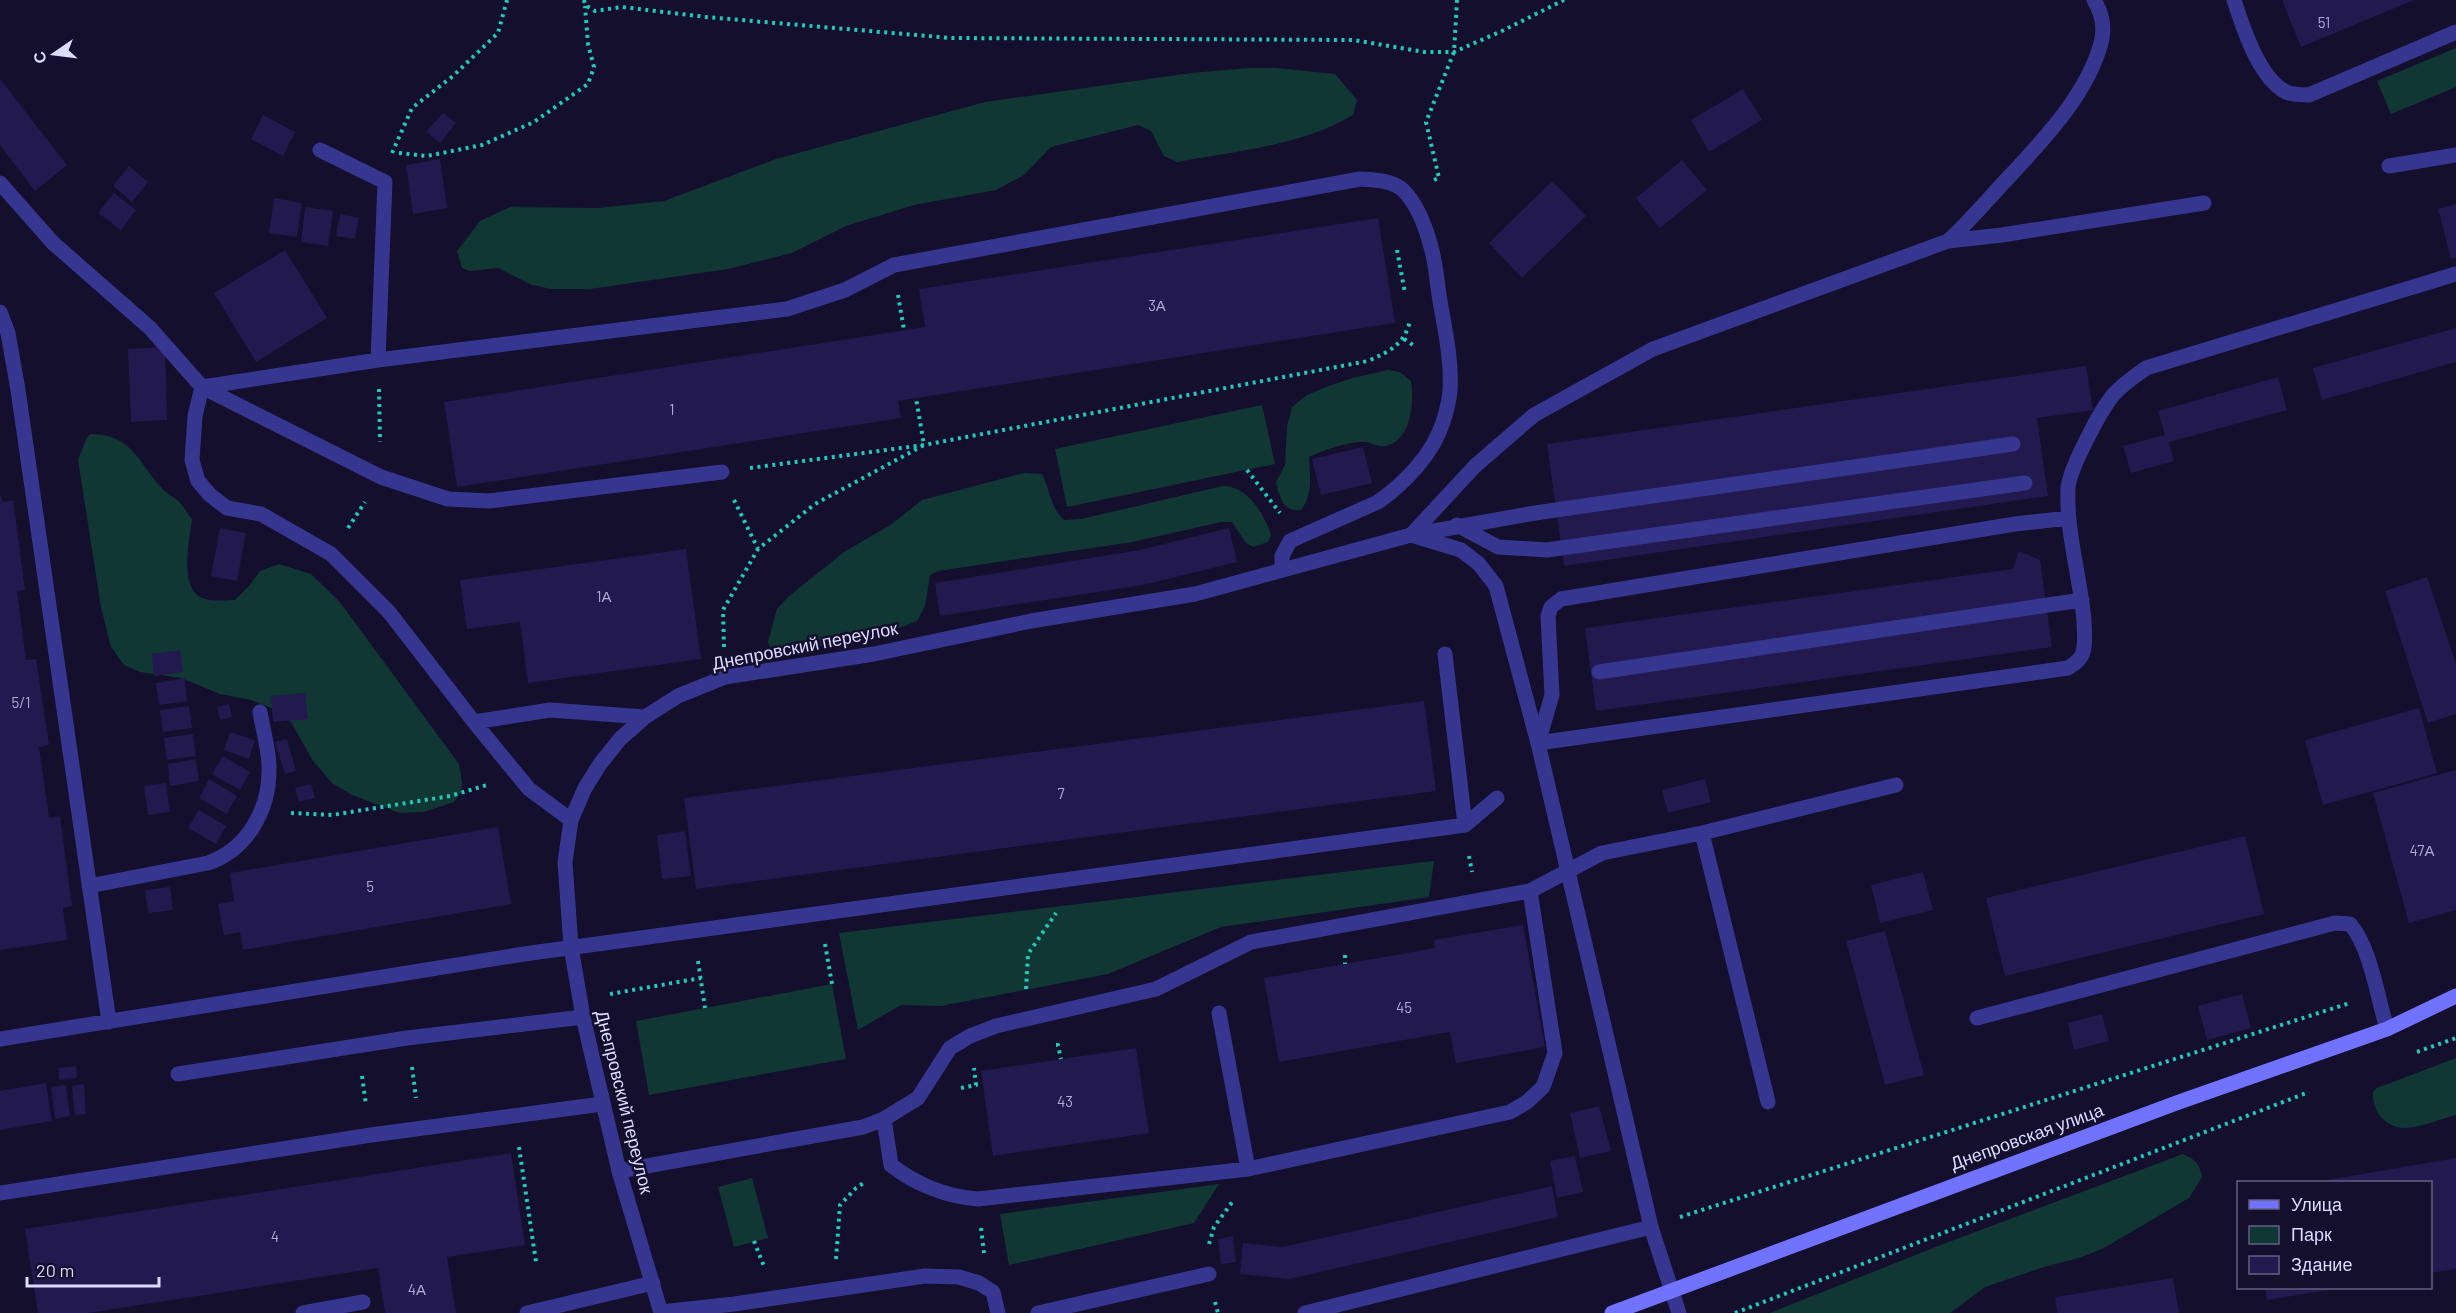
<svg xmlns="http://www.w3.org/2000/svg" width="2456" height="1313" viewBox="0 0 2456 1313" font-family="Barlow,sans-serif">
<rect width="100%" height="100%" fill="#130f2d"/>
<path fill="#113735" d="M2456,48V87L2391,114L2377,81Z
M1249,68H1276L1335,74L1357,100L1353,115C1301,146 1235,151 1177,162L1164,156L1151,131L1138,125L1051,147L1024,175L996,190L914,205L846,226L792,253L728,269L590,289H551L532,285L498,268L470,271L462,268L457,251L480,221L510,207L598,208L664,201L776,159L985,102L1191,73Z
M1388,370L1400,372L1411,381C1414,402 1412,439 1386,446C1378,448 1372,442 1364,442C1350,441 1321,451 1309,457C1310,475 1313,495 1301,510C1283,512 1280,498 1276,482L1285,465L1287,427L1292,407L1307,395L1329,386L1352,378Z
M1262,405L1275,464L1067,507L1055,449Z
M91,434C136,435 139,467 166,492C169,495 174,497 177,500C183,505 187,513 192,519C190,539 178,587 202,598C212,602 225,600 235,600L249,586L260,571L279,564L311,574L339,601L459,764L462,782L461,792L454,802L424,812L400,813L352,795L332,783L313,761L291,722L277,710L251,700L220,694L181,678L140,672L124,665L111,647L101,607L78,460L87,437Z
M1024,473L1042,474C1050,490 1050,507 1064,520L1081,519L1223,486C1248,486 1264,514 1271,535L1268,542L1253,547L1246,543L1232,522H1221L1132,542L938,571L930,575L925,606L917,621L899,628L782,655L771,650L768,642L777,609L789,596L844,552L892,524L922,500Z
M1434,861L1429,897L1221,927L1108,974L941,1006L901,1005L858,1030L839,933Z
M832,984L846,1059L649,1095L636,1021Z
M2456,1058V1115C2440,1119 2420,1128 2404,1128C2385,1128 2371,1109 2373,1092L2377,1088Z
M2183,1154C2196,1160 2199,1163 2202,1177L2189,1198L2104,1248L2079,1258L2044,1267L1985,1287L1950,1313H1770L1938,1246Z
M752,1178L768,1238L734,1247L718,1187Z
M1219,1184L1194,1223L1009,1265L1000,1214Z"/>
<path fill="#22194f" d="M2282,0H2414L2301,47Z
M0,79L67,165L35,191L0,145Z
M1743,89L1762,120L1709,152L1691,120Z
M443,113L456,123L440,143L426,132Z
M263,115L295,132L283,156L251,139Z
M440,159L447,208L413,214L406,165Z
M1682,160L1707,190L1660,228L1636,198Z
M129,166L148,182L132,202L113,186Z
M1552,181L1586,216L1522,278L1489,243Z
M114,193L136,210L121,230L98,213Z
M274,198L302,203L297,237L269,233Z
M2456,204V258L2451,259L2438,209Z
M305,207L333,211L328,246L301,242Z
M340,214L359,218L355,239L336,236Z
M1378,218L1395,323L898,401L901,418L457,487L444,402L925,327L919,289Z
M285,250L327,318L256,362L214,293Z
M2456,328V362L2322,400L2313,368Z
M165,347L167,420L131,422L128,349Z
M2086,366L2093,410L2037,418L2048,496L1564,566L1547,444Z
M2278,377L2287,410L2169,442L2174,461L2131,473L2123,446L2165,435L2158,411Z
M1363,447L1372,483L1321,495L1312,459Z
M0,494L3,502L13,500L25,590L17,591L26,660L36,659L49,745L39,747L49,818L60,816L72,906L63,908L67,940L0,950Z
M220,528L246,533L237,581L211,576Z
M1229,528L1237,562L1143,585L940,616L935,583L1140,550Z
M686,549L701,659L528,683L520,622L467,629L460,580Z
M2019,551L2040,560L2052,647L1596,711L1585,628L2013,569Z
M2427,577L2456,664V714L2428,723L2385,591Z
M180,650L183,672L154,676L152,654Z
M185,678L187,701L159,705L156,683Z
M305,693L308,719L273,722L271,696Z
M1424,701L1436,791L696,889L684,798Z
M229,704L232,717L220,720L217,707Z
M189,706L192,728L163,732L160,710Z
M2419,708L2437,773L2323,805L2305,740Z
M230,732L255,740L249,759L224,750Z
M193,734L196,756L167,760L164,738Z
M287,739L296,771L285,774L275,742Z
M223,756L250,772L240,790L212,774Z
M196,759L199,781L170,786L168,764Z
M2456,770V910L2409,923L2373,793Z
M209,779L237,796L227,814L199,798Z
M1705,779L1711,802L1668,813L1662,790Z
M166,783L170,812L148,815L144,786Z
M311,784L315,798L299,802L295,788Z
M199,810L226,826L216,844L188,828Z
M498,827L511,904L243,950L240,932L224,935L218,904L234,901L230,873Z
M685,831L691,876L662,879L657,835Z
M2245,836L2264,914L2005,976L1986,898Z
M1923,872L1933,910L1880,923L1871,885Z
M170,887L173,910L148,913L145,890Z
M1523,925L1545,1047L1456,1063L1450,1032L1279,1062L1264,978L1435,948L1434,940Z
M1885,931L1924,1075L1885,1085L1846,941Z
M2242,994L2251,1028L2207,1040L2198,1006Z
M2102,1014L2109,1041L2074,1050L2068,1023Z
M1136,1048L1149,1133L993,1156L981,1071Z
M76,1066L77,1078L59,1080L58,1068Z
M46,1083L52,1121L0,1130V1091Z
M84,1084L86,1114L75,1115L72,1086Z
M66,1085L70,1116L55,1119L51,1087Z
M1599,1106L1611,1151L1580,1158L1570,1113Z
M511,1153L525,1245L447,1257L456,1313H385L378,1268L88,1313H38L25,1229Z
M1575,1156L1583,1192L1557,1198L1550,1161Z
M2456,1158V1269L2430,1273V1182H2315Z
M1552,1186L1558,1217L1290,1279L1240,1274L1243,1243L1283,1247Z
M1233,1236L1236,1262L1221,1264L1218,1239Z
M2173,1278L2179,1313H2057L2055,1297Z
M2265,1288H2334V1289L2267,1300Z"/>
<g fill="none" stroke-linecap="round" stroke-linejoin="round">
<path stroke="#25c9b9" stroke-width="4" stroke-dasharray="3 4.5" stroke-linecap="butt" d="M584,0L585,5L595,11L622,7L706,17L951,38L1353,40L1424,52H1454L1502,31L1564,0
M392,153L412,108L453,76L498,33L507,0
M399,153L427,156L482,145L534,122L588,84L594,67L588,44L585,6
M1434,180L1439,178L1426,122L1454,52L1457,0
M1397,250L1405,293
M898,295L904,330
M1404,339L1416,347
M379,389L380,442
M750,468L924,445L1368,361C1390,351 1404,345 1410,321
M1247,470L1280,513
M734,500L758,549L815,504L924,445L916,398
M348,528L365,502
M724,647L723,610L758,549
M291,813L332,815L450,796L487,785
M1469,856L1472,872
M825,944L832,984
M1345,955V964
M698,961L705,1008
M1026,989L1028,954L1056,913
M610,994L701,978
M1056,1045H1058L1061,1059
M2417,1052L2456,1038
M412,1067L416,1098
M362,1076L366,1105
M961,1088L976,1085L974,1068
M519,1147L536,1262
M1680,1217L2350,1003
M981,1228L984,1253
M754,1241L765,1269
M1209,1244L1214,1227L1233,1201
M836,1259L840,1205L856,1188L865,1182
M1215,1302L1218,1313
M1735,1313L2309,1092"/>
<path stroke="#363690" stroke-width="15" d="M2234,0C2243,28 2259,78 2286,92C2292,95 2302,95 2309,95L2456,32
M320,150L385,182L378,360
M2389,166L2456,155
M0,183L53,243L150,328L202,387L381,477L448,499L489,501L722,472
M1948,241L2002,235L2204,203
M0,312L8,333L18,390L109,1022
M2069,518L2015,524L1561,599L1551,607L1548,616L1552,695L1538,743L2068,668C2074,664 2081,660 2083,652C2086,642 2084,630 2084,620C2080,576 2066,532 2068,488C2069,470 2101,409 2114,394C2123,384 2135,376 2146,368L2456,274
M1457,525L1498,547L1547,550L2025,483
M1411,535L1475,466L1534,415L1653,349L1948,241C1970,221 1988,199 2008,178C2043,140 2087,95 2101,43C2105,28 2102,13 2094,0
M1411,535L1535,513L2013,444
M1445,654L1465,825
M1599,672L2082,600
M474,722L550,710L645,717
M571,820L529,789L474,722L389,612L331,554L261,514L227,508L210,495L198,481L192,460L195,416L202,387L378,360L787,309L845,290L894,265L1360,179C1374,180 1392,180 1403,190C1417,204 1426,228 1431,247C1436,264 1437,283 1440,301C1445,330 1452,361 1450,391C1449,401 1446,413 1443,422C1433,454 1405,483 1378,502L1290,541L1282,556V570
M1702,833L1768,1102
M89,886L208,863C248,849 270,809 269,767C269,750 263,730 260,712
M1530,891L1602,853L1702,833L1896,785
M1219,1013L1248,1169
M1977,1018L2335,923L2350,924C2370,946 2378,999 2387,1029
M0,1039L524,954L1465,825L1497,798
M178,1074L407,1038L583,1017
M619,1171L863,1127L884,1119L918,1098L950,1048L970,1036L996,1026L1156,989L1251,942L1530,891L1555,1053L1543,1087L1527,1102L1510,1112L1248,1169L978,1199C947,1197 915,1184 891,1165L884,1119
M0,1193L371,1135L602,1104
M661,1312L734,1304L925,1276L959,1277L979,1283L993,1292L998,1313
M303,1313L363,1302
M527,1313L653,1283
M1038,1313L1209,1274
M1305,1313L1651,1227"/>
<path stroke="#363690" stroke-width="15" d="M661,1313L619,1171L583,1017L571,947L565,862L571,820L585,788L600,764L620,739L645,717L678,696L725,677L874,654L1031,621L1195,594L1411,535L1461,550L1479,564L1496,586L1538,743L1651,1227L1679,1313"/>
<path stroke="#7173ff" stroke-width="15" d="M1612,1313L2179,1102L2387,1029L2456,996"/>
</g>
<g text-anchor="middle" stroke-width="5" stroke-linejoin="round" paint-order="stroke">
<g font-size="15" fill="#aeaad3">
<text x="2324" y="28">51</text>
<text x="1157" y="311">3А</text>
<text x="672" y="415">1</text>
<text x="604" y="602">1А</text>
<text x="21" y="708">5/1</text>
<text x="1061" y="799">7</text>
<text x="2422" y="856">47А</text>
<text x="370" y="892">5</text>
<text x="1404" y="1013">45</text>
<text x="1065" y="1107">43</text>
<text x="275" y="1242">4</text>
<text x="417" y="1295">4А</text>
</g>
<g font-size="18" fill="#dddaff" stroke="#130f2d">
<text transform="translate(805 646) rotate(-11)" y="6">Днепровский переулок</text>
<text transform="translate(624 1102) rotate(76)" y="6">Днепровский переулок</text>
<text transform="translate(2027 1137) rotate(-20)" y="6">Днепровская улица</text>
</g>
</g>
<rect x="2237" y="1181" width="195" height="108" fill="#130f2d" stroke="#646081" stroke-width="1.5"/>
<rect x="2249" y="1200" width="30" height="9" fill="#7173ff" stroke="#646081" stroke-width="1.5"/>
<text x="2291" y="1211" font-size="18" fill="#dddaff">Улица</text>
<rect x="2249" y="1226" width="30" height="18" fill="#113735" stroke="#646081" stroke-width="1.5"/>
<text x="2291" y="1241" font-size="18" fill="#dddaff">Парк</text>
<rect x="2249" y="1256" width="30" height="18" fill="#22194f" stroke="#646081" stroke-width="1.5"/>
<text x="2291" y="1271" font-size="18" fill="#dddaff">Здание</text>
<g transform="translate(54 54) rotate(256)" stroke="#130f2d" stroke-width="4.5" paint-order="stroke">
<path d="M0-4.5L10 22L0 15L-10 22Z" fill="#dddaff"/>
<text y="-9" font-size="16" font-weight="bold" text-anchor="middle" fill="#dddaff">С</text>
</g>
<path d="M27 1277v9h132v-9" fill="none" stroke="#dddaff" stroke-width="3"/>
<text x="36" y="1277" font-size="18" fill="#dddaff" stroke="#130f2d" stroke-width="4.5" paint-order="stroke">20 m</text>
</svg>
